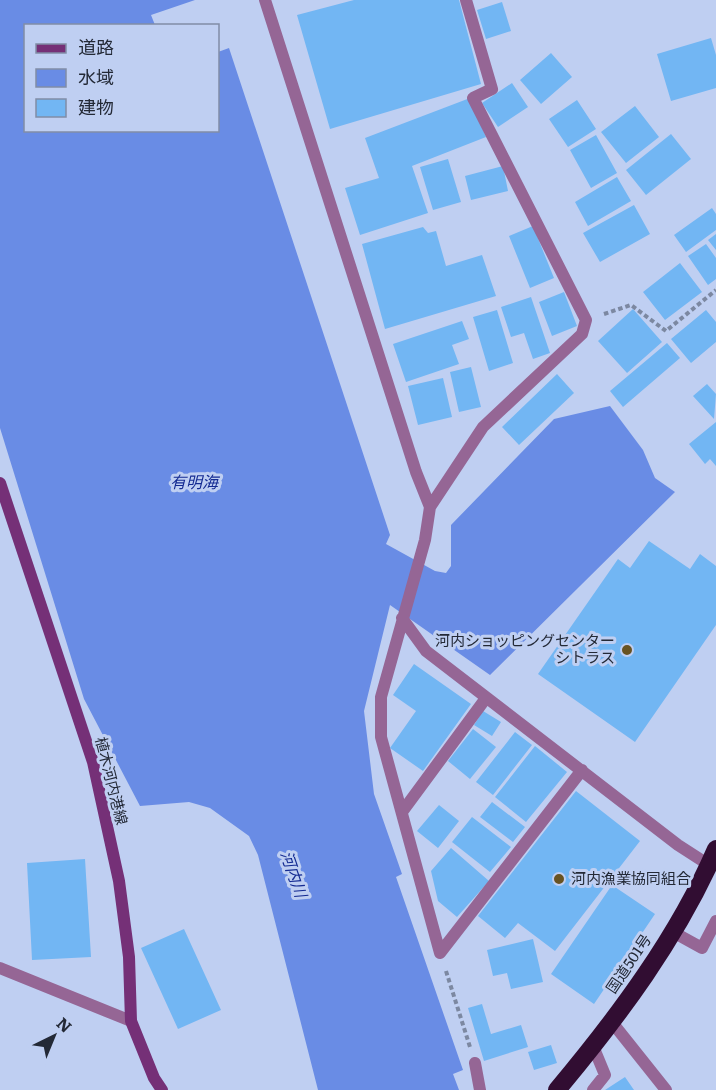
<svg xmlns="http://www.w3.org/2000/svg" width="716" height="1090" viewBox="0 0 716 1090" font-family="Literata,'Noto Sans JP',serif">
<rect width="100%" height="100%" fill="#bfcff2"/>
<path fill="#698ce5" d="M0,0H195L151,15L155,25L26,26V130H218V52L229,48L390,535L386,544L435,571L446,573L451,566V525L554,419L610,406L643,450L655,478L675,492L490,675L390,605L364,711L374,794L402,874L396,877L463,1070L453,1074L459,1090H318L258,855L249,836L210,808L189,802L140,806L84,699L0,428Z"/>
<path fill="#72b6f3" d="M354,0H459L481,84L330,129L297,15Z
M502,2L511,31L486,39L477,10Z
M711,38L716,55V88L671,101L657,54Z
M551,53L572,77L541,104L520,80Z
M512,83L528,107L498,127L482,103Z
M470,98L486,137L412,166L428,213L360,235L345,188L379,178L365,138Z
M577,100L596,129L568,147L549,119Z
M635,106L659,137L626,163L601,132Z
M671,134L691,159L646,195L626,170Z
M596,135L617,173L591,188L570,150Z
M448,159L461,202L433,210L420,167Z
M503,166L508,191L471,200L465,176Z
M617,177L631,201L588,226L575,202Z
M634,205L650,234L600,262L583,233Z
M712,208L716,214V230L686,252L674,235Z
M533,226L554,278L530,288L509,236Z
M423,227L428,233L436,231L446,266L482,255L496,296L385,329L362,244Z
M716,234V250L708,240Z
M706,244L716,258V279L708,285L688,256Z
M680,263L702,292L665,320L643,292Z
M564,292L577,326L552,336L539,302Z
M531,297L550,353L533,359L524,333L511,337L501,307Z
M633,309L662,342L627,373L598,341Z
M497,310L513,363L489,371L473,317Z
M706,310L716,322V342L691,363L671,339Z
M462,321L469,339L452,345L459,364L406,382L393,344Z
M667,343L680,358L623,407L610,391Z
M471,367L481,407L459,412L450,372Z
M557,374L574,393L519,445L502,427Z
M443,378L452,417L418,425L408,386Z
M707,384L716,394L714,419L693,396Z
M716,422V466L710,459L705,464L689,444Z
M649,541L690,569L700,554L716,566V625L635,742L538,674L618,559L630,568Z
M414,664L471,704L423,771L390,748L416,711L393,695Z
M483,711L501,722L492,736L474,725Z
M473,729L496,747L470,779L448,761Z
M515,732L532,745L493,795L476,782Z
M535,746L567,772L526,822L495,797Z
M576,791L640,841L555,951L518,923L505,938L478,916Z
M492,802L525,827L513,842L480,817Z
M439,805L459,821L438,848L417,831Z
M472,817L511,847L490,872L452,842Z
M451,848L489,881L457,917L438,901L431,871Z
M85,859L91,957L32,960L27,863Z
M612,885L655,914L594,1004L551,974Z
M184,929L221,1010L178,1029L141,948Z
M533,939L543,982L511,989L507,973L493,976L487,950Z
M482,1004L491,1034L521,1025L528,1047L484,1061L468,1008Z
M551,1045L557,1063L534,1070L528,1052Z
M625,1077L634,1090H605Z"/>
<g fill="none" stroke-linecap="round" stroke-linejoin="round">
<path stroke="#7c88a1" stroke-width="4" stroke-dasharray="4.5 3" stroke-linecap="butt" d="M604,314L631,305L666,331L716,290
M446,971L470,1047"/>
<path stroke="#956695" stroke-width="12" d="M673,932L702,948L716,921"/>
<path stroke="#956695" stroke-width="12" d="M265,0L416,472L430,507
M402,618L426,651L678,845L709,865
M402,812L486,698
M440,953L381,737V697L425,540L430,507L483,427L582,334L586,320L473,98L492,89L466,0
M440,953L582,770
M0,968L131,1021
M611,1021L666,1090
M475,1063L480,1090
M593,1090L605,1075L593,1046"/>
<path stroke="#753077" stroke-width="12" d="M0,483L93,762L119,881L129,957L131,1021L154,1078L162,1090"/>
<path stroke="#310d32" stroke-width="18" d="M557,1090C618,1017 678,937 716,849"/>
</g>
<g fill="#685322" stroke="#bfcff2" stroke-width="2">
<circle cx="627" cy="650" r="6"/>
<circle cx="559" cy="879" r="6"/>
</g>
<g text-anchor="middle" stroke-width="6" stroke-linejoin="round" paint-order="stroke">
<g font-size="15" fill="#232936" stroke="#bfcff2" text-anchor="end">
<text x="615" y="646">河内ショッピングセンター<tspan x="615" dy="17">シトラス</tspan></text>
<text x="571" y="884" text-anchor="start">河内漁業協同組合</text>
</g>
<g font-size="15" fill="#232936" stroke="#bfcff2">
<text transform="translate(111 781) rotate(76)" y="5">植木河内港線</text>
<text transform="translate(629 964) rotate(-56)" y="5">国道501号</text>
</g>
<g font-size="16" font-style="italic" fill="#142b92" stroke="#bfcff2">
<text x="194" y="488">有明海</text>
<text transform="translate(294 874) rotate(71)" y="6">河内川</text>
</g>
</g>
<rect x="24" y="24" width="195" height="108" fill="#bfcff2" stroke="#818da7" stroke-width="1.5"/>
<rect x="36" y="44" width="30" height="9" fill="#753077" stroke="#818da7" stroke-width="1.5"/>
<text x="78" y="54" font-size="18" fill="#232936">道路</text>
<rect x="36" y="69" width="30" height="18" fill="#698ce5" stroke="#818da7" stroke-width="1.5"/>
<text x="78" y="84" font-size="18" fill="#232936">水域</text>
<rect x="36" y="99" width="30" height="18" fill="#72b6f3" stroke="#818da7" stroke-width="1.5"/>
<text x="78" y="114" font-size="18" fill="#232936">建物</text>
<g transform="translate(54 1036) rotate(43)" stroke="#bfcff2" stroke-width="4.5" paint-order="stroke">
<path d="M0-4.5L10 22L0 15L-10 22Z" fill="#232936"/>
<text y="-9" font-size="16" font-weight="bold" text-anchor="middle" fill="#232936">N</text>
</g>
</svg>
